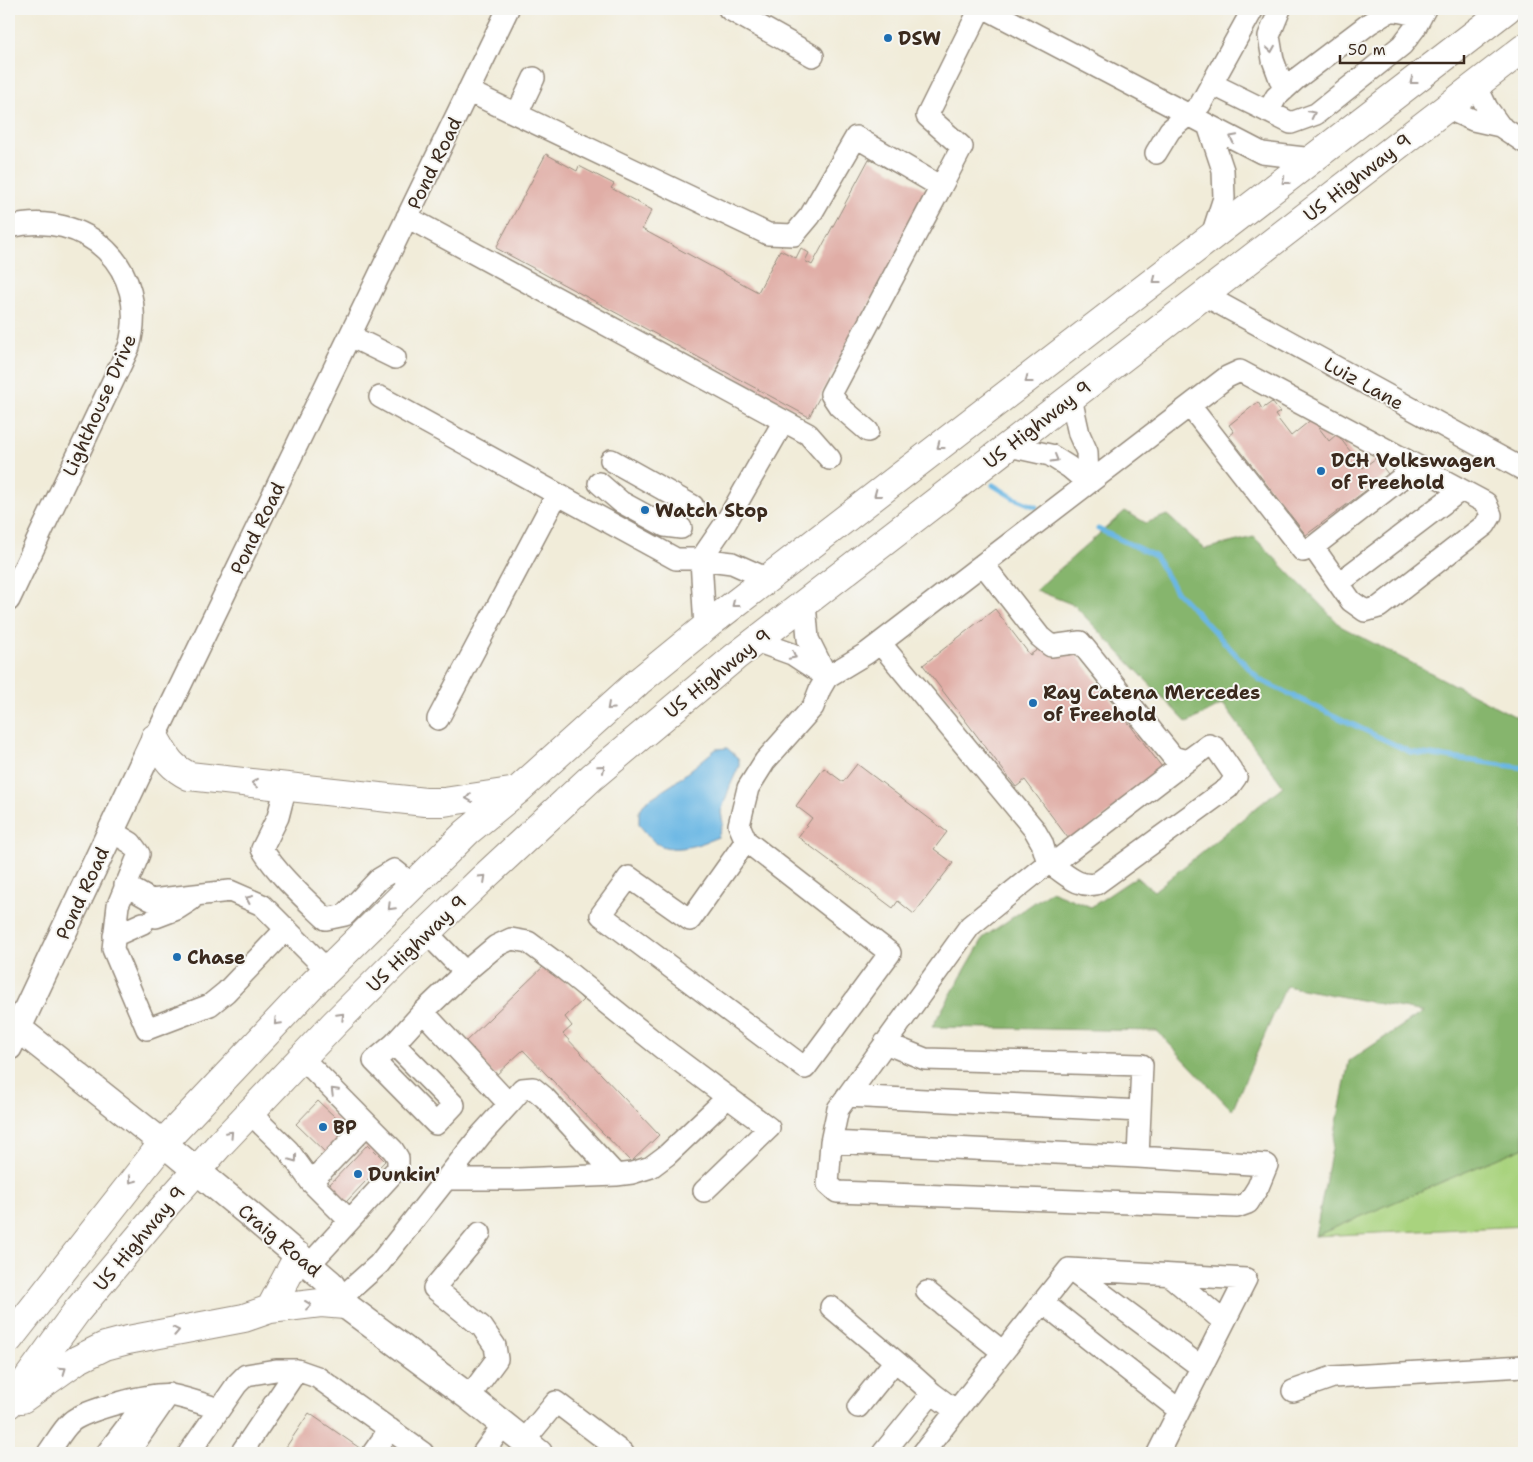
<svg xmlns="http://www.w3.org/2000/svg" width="1533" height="1462" viewBox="0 0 1533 1462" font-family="'Shantell Sans',sans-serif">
<rect width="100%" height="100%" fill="#f6f6f2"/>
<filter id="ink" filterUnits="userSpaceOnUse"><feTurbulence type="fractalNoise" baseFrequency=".02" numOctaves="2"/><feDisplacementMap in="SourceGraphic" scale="10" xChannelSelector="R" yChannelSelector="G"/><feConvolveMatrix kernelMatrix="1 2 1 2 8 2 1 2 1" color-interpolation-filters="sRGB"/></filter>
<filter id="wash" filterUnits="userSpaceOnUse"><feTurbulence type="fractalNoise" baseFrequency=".0096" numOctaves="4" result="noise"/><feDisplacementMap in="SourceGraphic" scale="20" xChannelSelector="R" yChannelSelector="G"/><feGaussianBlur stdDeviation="1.12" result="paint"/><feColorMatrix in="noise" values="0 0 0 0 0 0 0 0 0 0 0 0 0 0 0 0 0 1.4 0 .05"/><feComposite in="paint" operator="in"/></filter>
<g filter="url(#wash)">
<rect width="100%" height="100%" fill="#f1ecd9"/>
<path fill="#a9d37e" stroke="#727e4e" d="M1524,1147V1226L1315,1236Z"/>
<path fill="#86b56d" stroke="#607046" d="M1125,511L1146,523L1167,515L1205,549L1254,537L1342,627L1524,721V1147L1315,1236L1349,1061L1423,1012L1286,986L1232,1110L1157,1031L932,1027L984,937L1051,891L1091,907L1136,877L1154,891L1283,786L1223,704L1187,723L1074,605L1036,590Z"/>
<path fill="#6bb7e4" stroke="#537081" d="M727,748L739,759V766L730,786L721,812L723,823L718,837C701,844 674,855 656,843C650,839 645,831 639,825V812L645,802L673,784L716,749Z"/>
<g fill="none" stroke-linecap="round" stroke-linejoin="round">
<path stroke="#6bb7e4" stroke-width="5" d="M993,485L1014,498L1036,507
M1098,529L1155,556L1175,590L1260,680L1410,752L1524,768"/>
</g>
<g id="blocks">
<path fill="#e0ada6" d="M546,154L577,171L579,166L614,184L611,188L652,210L642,229L758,292L780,250L796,258L801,248L809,253L805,261L812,265L869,159L934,194L869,304L809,417L496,248Z
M1258,402L1262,409L1272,402L1280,412L1275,415L1291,436L1312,419L1329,441L1337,434L1363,468L1376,458L1388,474L1306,535L1229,436L1234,432L1229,425Z
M995,609L1030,655L1060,633L1165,771L1071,842L1025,780L1016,787L923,665Z
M857,764L947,832L934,849L953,863L914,914L898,901L893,908L798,837L812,818L796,806L824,768L843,782Z
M547,963L583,1000L565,1017L572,1026L563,1034L659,1135L631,1162L523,1050L495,1076L464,1043Z
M318,1101L350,1131L327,1154L296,1124Z
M368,1144L385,1161L346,1202L329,1185Z
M309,1413L361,1449L358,1453H282Z"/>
</g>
</g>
<g filter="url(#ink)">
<use href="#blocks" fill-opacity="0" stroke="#968b7c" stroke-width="1"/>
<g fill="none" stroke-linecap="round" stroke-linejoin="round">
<g stroke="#968b7c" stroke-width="24">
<path id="minor" d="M729,9L813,56
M987,9L1208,125
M1280,9L1269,36L1273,60L1284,90
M1212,84L1291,123L1316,114L1402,45L1415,28L1425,9
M468,91L768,234L794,235L810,216L856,137L941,187L962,147L927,116L980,9
M1446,108L1473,120L1500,126L1487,108L1476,85
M1268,112L1276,97L1296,79L1370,23L1392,10L1421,16L1420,9
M517,114L534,78
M1500,126L1524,142
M1156,153L1170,130L1200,105L1253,9
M407,217L808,434L830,459
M9,227C86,208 151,268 129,347L9,600
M1211,238L1224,198L1223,170L1208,125L1262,153L1313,159
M1204,295L1524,470
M350,336L395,358
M380,397L676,559H701L725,524L784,421
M868,431L839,406L831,394L941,187
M1009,446L1050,455L1069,467L1088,483L1087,452L1079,434L1071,398
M611,460L693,506
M599,483L621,502L665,526L681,528
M1313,547L1417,466
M1339,583L1461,490
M805,603L808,639L827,677
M705,628L701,559L732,563L768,579
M756,641L792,654L827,677
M880,643L1034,829L1042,843L1048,863
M438,719L557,494
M155,738L508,9
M286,786L278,817L262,849C278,875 303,897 326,919L345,915L379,879L394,870L413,885
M111,831L131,843L139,854L118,905L113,949L147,1029L210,1005L226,992L286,929
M746,841L690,920L629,877L601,915L805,1068L890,953L746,841L739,825L748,788L765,761L813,707L820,689L827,677L867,653L1227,377L1240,371L1486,503L1491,515L1485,525L1379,607L1365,611L1351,601L1313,547L1303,551L1190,406
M1051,865L1187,761
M125,885L151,900L230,891L262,905L327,970
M156,917L177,909L191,900
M426,932L465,972L496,946L511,939L528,942L559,965L662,1048L769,1128L704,1191
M114,936L143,923
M465,972L423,1012L509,1104L522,1089L533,1088L544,1097L616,1175L632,1173L651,1167L667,1155L728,1097
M885,1043L925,1059L1142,1065L1138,1157L1267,1165L1258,1187L1248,1203L1237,1207L837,1192L828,1184L831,1142L838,1109L970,926L1048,863C1065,872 1076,888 1096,884L1228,788L1236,777L1216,748L1209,745L1187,761L1173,757L1080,642L1051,646L1040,637L983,564
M394,1044L454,1105L436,1124L374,1061L394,1044L423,1012
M302,1058L393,1150L398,1158V1168L309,1265
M847,1096L1140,1111
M250,1113L288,1150L311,1182L349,1220
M831,1142L1138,1157
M446,1179H518L616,1175
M311,1182L367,1124
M1069,1269L1201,1367
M1169,1275L1224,1322
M927,1292L1003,1352
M341,1298L379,1264L480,1136L509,1104
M1042,1302L1179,1410
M831,1307L912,1375L932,1393
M1293,1391L1333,1377L1524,1366
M469,1397L497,1359L495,1346L482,1327L434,1288L480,1233
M858,1407L895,1361
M524,1441L556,1402L623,1453
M48,1453C55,1444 62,1430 71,1422C84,1410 153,1392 171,1395C187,1398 203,1404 219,1409
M107,1453L150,1396
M128,1453L169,1394
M189,1453L237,1384L246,1375L276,1370H297L317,1377L423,1453
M241,1453L297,1370
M373,1453L390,1429
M483,1453L503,1425
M883,1453L932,1393L956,1411L1069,1269L1246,1279L1158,1453
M923,1453L956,1411"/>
</g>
<g stroke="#968b7c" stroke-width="29">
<path id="major" d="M9,1021L163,1143L248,1213L330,1283L345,1305L469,1397L539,1453
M9,1047L155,738"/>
</g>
<g stroke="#968b7c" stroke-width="30">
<path id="highway" d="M155,738C166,757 169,766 189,776L425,802H444L517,791
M270,1309L298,1256
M9,1339L163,1143L313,984L467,832L517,791L638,682L714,620L1507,9
M22,1399L77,1360L105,1346L128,1340L244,1318L270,1309L321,1303L345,1305
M9,1404L77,1311L165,1206L222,1142L334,1024L399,959L481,880L592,777L735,657L1524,48"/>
</g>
<use href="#minor" stroke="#fff" stroke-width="21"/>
<use href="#major" stroke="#fff" stroke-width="26"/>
<use href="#highway" stroke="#fff" stroke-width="28"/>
</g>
<defs><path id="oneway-chevron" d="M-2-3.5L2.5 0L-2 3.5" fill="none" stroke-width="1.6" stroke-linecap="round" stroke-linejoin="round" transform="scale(1.25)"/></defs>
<g stroke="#a79f9a">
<use href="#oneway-chevron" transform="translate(1271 49) rotate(81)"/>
<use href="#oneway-chevron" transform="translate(1413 81) rotate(142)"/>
<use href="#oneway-chevron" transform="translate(1312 114) rotate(-26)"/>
<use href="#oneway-chevron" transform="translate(1233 138) rotate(-153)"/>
<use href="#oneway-chevron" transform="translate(1285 181) rotate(142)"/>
<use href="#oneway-chevron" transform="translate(1156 280) rotate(142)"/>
<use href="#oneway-chevron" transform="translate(1028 380) rotate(142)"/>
<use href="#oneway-chevron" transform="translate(940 446) rotate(143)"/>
<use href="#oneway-chevron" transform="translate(1055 459) rotate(30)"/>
<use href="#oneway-chevron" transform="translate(877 494) rotate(143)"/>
<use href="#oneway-chevron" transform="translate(735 604) rotate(142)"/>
<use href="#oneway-chevron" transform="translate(793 656) rotate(28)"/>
<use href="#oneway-chevron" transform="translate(610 707) rotate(138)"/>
<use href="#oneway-chevron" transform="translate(602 768) rotate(-41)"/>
<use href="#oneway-chevron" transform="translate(255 783) rotate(-174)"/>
<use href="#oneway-chevron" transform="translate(469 798) rotate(171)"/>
<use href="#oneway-chevron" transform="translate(483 878) rotate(-43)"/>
<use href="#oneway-chevron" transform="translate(249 899) rotate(-156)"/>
<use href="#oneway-chevron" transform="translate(391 907) rotate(135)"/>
<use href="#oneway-chevron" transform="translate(341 1016) rotate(-45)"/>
<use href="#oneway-chevron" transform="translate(277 1022) rotate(133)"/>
<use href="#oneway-chevron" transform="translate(334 1091) rotate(-135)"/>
<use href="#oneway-chevron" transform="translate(230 1134) rotate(-47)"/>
<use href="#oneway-chevron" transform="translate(294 1159) rotate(54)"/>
<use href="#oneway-chevron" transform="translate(132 1180) rotate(128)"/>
<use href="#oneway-chevron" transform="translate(308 1305) rotate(-7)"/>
<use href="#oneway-chevron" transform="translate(176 1331) rotate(-11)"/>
<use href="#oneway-chevron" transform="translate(63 1370) rotate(-35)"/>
</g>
</g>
<g fill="#1f6fb2" stroke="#f6f6f2" stroke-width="2">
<circle cx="888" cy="38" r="5"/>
<circle cx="1321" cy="471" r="5"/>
<circle cx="645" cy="510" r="5"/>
<circle cx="1033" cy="703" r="5"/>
<circle cx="177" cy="957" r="5"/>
<circle cx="323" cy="1127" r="5"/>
<circle cx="358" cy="1174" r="5"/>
</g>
<g text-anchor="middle" stroke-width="4" stroke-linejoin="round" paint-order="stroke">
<g font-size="19" font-weight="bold" fill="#3b2a1e" stroke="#f6f6f2" text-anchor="start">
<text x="898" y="45">DSW</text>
<text x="1331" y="467">DCH Volkswagen<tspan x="1331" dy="22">of Freehold</tspan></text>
<text x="655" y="517">Watch Stop</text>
<text x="1043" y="699">Ray Catena Mercedes<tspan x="1043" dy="22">of Freehold</tspan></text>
<text x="187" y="964">Chase</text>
<text x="333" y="1134">BP</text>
<text x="368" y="1181">Dunkin'</text>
</g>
<g font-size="19" fill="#3b2a1e" stroke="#f6f6f2">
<text transform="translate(434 163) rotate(-64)" y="7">Pond Road</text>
<text transform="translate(1357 177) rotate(-38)" y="7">US Highway 9</text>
<text transform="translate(1364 383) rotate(29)" y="7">Luiz Lane</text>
<text transform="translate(99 405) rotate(-66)" y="7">Lighthouse Drive</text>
<text transform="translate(1037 424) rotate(-38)" y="7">US Highway 9</text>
<text transform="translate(257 528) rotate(-64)" y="7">Pond Road</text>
<text transform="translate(717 673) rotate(-39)" y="7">US Highway 9</text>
<text transform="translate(82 893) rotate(-65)" y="7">Pond Road</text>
<text transform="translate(416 943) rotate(-44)" y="7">US Highway 9</text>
<text transform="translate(139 1238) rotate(-50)" y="7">US Highway 9</text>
<text transform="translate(280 1240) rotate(40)" y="7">Craig Road</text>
</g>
</g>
<rect width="1533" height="1462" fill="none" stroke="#f6f6f2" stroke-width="30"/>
<path d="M1340 55v8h124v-8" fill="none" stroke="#3b2a1e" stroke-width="2.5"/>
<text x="1348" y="55" font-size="15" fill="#3b2a1e" stroke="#f6f6f2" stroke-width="4" paint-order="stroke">50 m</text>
</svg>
